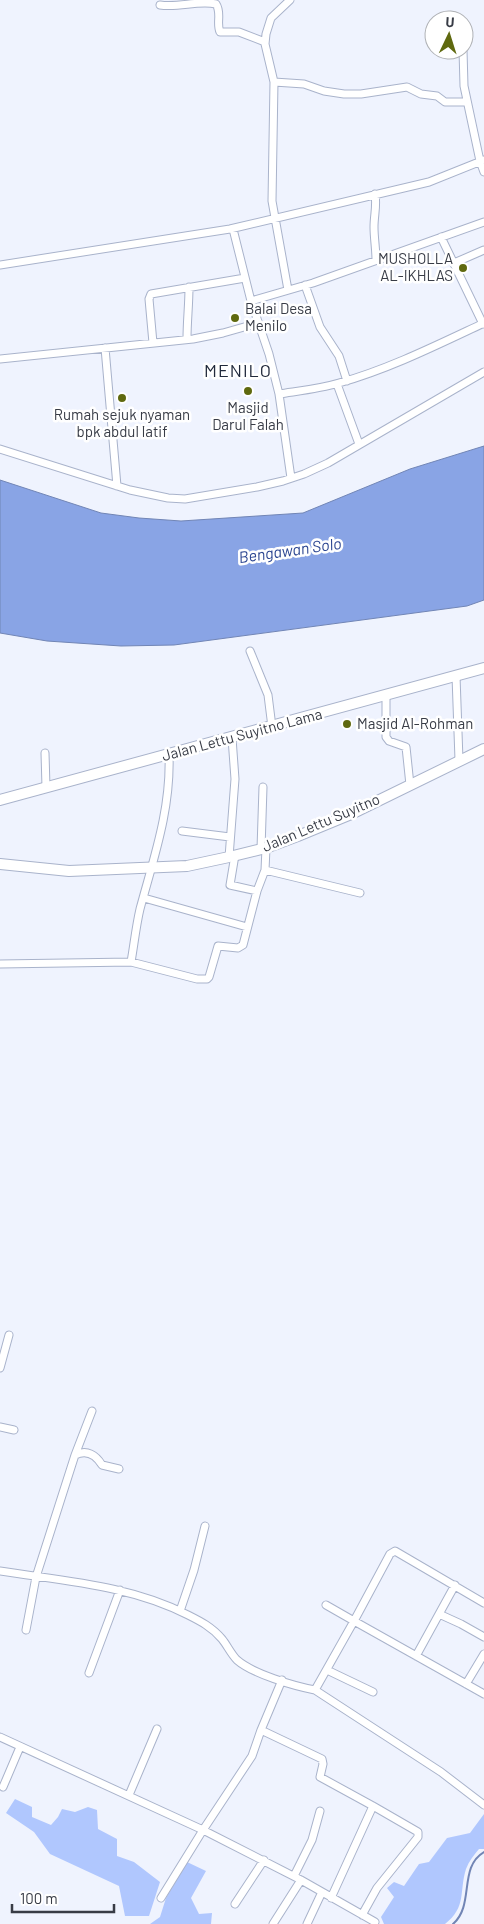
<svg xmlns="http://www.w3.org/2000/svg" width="484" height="1924" viewBox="0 0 484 1924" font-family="Barlow,sans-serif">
<rect width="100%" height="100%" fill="#eff3fe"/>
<path fill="#b0c7fe" d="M15,1799L32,1807V1817L51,1825L58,1817L62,1809L75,1812L88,1807L97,1810L98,1829L117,1839V1856L134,1862L160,1882L149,1916H125L119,1886L50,1854L34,1832L6,1813Z
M484,1814V1849H479C474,1855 469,1861 466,1869C459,1891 467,1907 445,1924H384L381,1917L394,1897L387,1888L394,1882L404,1886L419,1864L429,1862L447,1838L470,1833Z
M187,1862L206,1871L191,1898L199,1914L212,1913L211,1924H150L160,1917L166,1898Z"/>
<path fill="#89a4e5" stroke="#7185b5" d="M484,446V600L467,606L174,645L121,646L47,641L0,633V480L101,513L139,518L181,521L303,513L410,469Z"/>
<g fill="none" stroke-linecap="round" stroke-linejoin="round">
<path stroke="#7185b5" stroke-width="2" d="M453,1924C475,1905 458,1867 484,1852"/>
<g stroke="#a9b3cb" stroke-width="9">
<path id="minor" d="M160,5C179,8 198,0 216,4C222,13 216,23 220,32H239L265,42
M463,50L464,86L480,161L484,172
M274,82L304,84L324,91L344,94H361L407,87L421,94L437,96L445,102H467
M375,194C377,206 374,215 374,227C374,238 376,249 376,260
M233,229L251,301L269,354L279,394C298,391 319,389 339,383C389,369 437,345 484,323
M441,237L483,324
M454,263L484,250
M0,265L230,229L429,182L484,160
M305,285L320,327L339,356L347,381
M288,290L272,201L274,82L265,44L266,34L271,18L290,0
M251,301L313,283L484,222
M187,339C187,321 189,305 189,287
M153,343L149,299L151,294L245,278
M105,348L117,486
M0,359L193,339L223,333L258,323
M337,384L359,444
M279,394L291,478
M0,449L130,490L168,498L185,499L257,487L283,481L304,474L328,463L484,372
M250,651L268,695L272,727
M456,676L459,760
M386,696V737L389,741L406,747L410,785
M45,753L46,787
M182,831L230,837
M261,849L263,787
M235,855L230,885L257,891
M229,857L235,779L232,738
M265,870L360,893
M144,898L247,927
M131,962C134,945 136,926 140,909C154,857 171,809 169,755
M0,964L131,962L197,979H207L209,977L218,946L238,948L243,945L257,891L265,870L266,848
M0,1368L9,1335
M0,1427L14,1430
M75,1455L92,1411
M0,1571C63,1581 130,1585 188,1615C200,1621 212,1627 222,1639C227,1645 231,1654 237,1660C253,1674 294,1686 315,1690L354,1621L484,1694
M326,1605L354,1621L390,1554L395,1551L484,1603
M180,1611L194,1570L205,1526
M439,1614L461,1624L484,1637
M26,1630L36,1577L75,1455C87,1449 96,1455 102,1465L119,1469
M416,1656L455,1585
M327,1670L373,1692
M89,1673L120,1590
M466,1684L484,1654
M315,1690L441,1772L484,1805
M261,1730L322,1759L323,1764L320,1777L373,1806L418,1832V1837L377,1888L362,1915
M0,1737L203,1830L301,1880L375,1922
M3,1787L20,1747
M129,1795L157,1729
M294,1876L312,1840L320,1811
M161,1898L203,1830L252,1756L261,1730L282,1680
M331,1898L373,1806
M235,1904L264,1860
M273,1924L301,1880
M307,1924L322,1892"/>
</g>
<g stroke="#a9b3cb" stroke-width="12">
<path id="secondary" d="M0,800L484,668
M0,864L69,871L187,866L229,857L266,848L298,836L349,815L484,749"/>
</g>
<use href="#minor" stroke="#fff" stroke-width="7"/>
<use href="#secondary" stroke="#fff" stroke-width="10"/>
</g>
<g fill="#5f690f" stroke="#fff" stroke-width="2">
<circle cx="463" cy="268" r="5"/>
<circle cx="235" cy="318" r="5"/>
<circle cx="248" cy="391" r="5"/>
<circle cx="122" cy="398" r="5"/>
<circle cx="347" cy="724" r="5"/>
</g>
<g text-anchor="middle" stroke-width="5" stroke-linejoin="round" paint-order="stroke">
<g font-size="15" fill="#383c46" stroke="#fff" text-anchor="start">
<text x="453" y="264" text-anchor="end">MUSHOLLA<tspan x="453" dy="17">AL-IKHLAS</tspan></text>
<text x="245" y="314">Balai Desa<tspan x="245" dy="17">Menilo</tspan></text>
<text x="248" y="413" text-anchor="middle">Masjid<tspan x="248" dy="17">Darul Falah</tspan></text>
<text x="122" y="420" text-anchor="middle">Rumah sejuk nyaman<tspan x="122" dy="17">bpk abdul latif</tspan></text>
<text x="357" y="729">Masjid Al-Rohman</text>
</g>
<g font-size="15" fill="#383c46" stroke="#fff">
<text transform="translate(242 735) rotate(-15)" y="5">Jalan Lettu Suyitno Lama</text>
<text transform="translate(321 823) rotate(-23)" y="5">Jalan Lettu Suyitno</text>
</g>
<g font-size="16" font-style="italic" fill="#2b4591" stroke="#fff">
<text transform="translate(290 550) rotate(-8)" y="6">Bengawan Solo</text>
</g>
<g font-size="18" letter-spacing="1" fill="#21293b" stroke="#fff">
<text x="238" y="377">MENILO</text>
</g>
</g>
<g transform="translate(449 35) rotate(4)"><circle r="24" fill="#ffffff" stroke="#afb1b5"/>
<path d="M0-4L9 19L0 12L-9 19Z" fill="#5f690f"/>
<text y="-8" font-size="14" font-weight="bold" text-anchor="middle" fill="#383c46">U</text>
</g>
<path d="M12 1904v8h102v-8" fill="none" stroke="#383c46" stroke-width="2.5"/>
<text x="20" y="1904" font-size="15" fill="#383c46" stroke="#ffffff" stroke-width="4" paint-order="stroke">100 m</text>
</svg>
